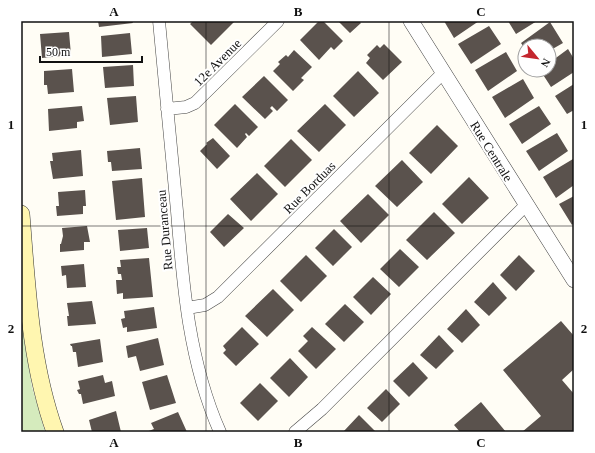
<svg xmlns="http://www.w3.org/2000/svg" width="595" height="453" viewBox="0 0 595 453" font-family="Georgia,serif">
<rect width="100%" height="100%" fill="#fffdf5"/>
<path fill="#d5ebbd" d="M21,319L32,387L45,432H21Z"/>
<path fill="#5a524d" d="M98,21H132L133,23L99,27Z
M193,21H235L211,45L190,24Z
M319,21H323L343,41L334,50L331,47L319,60L300,40Z
M338,21H359L361,23L350,33Z
M444,21H479L454,38Z
M508,21H537L516,34Z
M550,22L563,43L549,51V46H525V49L521,43Z
M489,26L501,44L471,64L458,44Z
M69,32L71,55L42,58L40,34Z
M130,33L132,54L102,57L101,36Z
M384,44L402,62L383,80L366,63L370,58L367,55L377,45L380,48Z
M568,49L574,59V72L551,87L540,70H549V63Z
M294,50L312,67L301,78L304,80L293,91L273,71L280,64L278,62L286,55L288,57Z
M506,52L517,71L488,91L475,70Z
M133,65L134,86L105,88L103,67Z
M72,69L74,92L48,94L47,85H44V71Z
M358,71L379,93L354,117L333,96Z
M264,76L288,100L277,111L272,106L270,108L273,111L265,119L242,97Z
M523,79L534,98L505,118L492,97Z
M574,84V110L567,114L555,96Z
M136,96L138,122L110,125L107,98Z
M235,104L258,127L249,136L246,133L245,134L247,137L237,148L214,125Z
M325,104L346,125L319,152L297,131Z
M82,106L84,121L77,122V128L49,131L48,109Z
M539,106L551,124L522,144L509,124Z
M437,125L458,146L431,174L409,153Z
M557,133L568,151L539,171L526,151Z
M213,138L230,156L217,169L200,151L207,144L206,143Z
M291,139L312,160L285,187L264,166Z
M140,148L142,169L112,171L111,162H108L107,151Z
M81,150L83,176L53,179L50,161H53L52,153Z
M573,159L574,185L556,198L543,177Z
M402,160L423,182L397,207L375,186Z
M257,173L278,194L251,221L230,199Z
M469,177L489,198L462,224L442,204Z
M142,178L145,217L116,220L112,181Z
M85,190L86,206H83V214L57,216L56,206H59L58,192Z
M368,194L389,215L361,243L340,221Z
M574,196V223L572,225L559,204Z
M434,212L455,233L427,260L406,240Z
M228,214L244,228L224,247L210,232Z
M87,226L90,242H84V250L60,252V244H61L63,236L62,228Z
M147,228L149,248L120,251L118,230Z
M334,229L352,247L333,266L315,248Z
M400,249L419,267L399,287L380,269Z
M306,255L327,276L301,302L280,281Z
M519,255L535,271L516,291L500,275Z
M149,258L153,297L123,299V293L117,294L116,280H122L121,274H118L117,267H121L120,260Z
M84,264L86,287L67,288L66,275L62,276L61,266Z
M373,277L391,294L371,315L353,297Z
M493,282L507,298L489,316L474,302Z
M273,289L294,310L267,337L245,316Z
M92,301L96,324L68,326L67,316H69L67,303Z
M345,304L364,322L344,342L325,324Z
M154,307L157,328L127,332V327L123,328L121,319L125,318L124,311Z
M466,309L480,325L462,343L447,329Z
M561,321L574,336V369L562,380L574,394V432H522L541,416L503,370Z
M242,327L259,344L236,366L223,353L226,350L223,346Z
M312,327L336,349L316,369L298,351L308,341L303,336Z
M439,335L454,351L436,369L420,355Z
M158,338L164,365L140,371L136,356L128,358L126,346Z
M100,339L103,362L78,367L76,352H73L72,346H71L70,344Z
M290,358L308,377L289,397L270,378Z
M413,362L428,378L409,397L393,381Z
M103,375L105,383L112,381L115,396L83,404L81,394H79L77,390L80,389L78,381Z
M167,375L176,403L150,410L142,382Z
M260,383L278,401L258,421L240,403Z
M386,389L400,404L382,422L367,408Z
M481,402L506,432H460L454,425Z
M116,411L121,432H92L89,420Z
M178,412L187,432H146L154,429L151,423Z
M359,415L375,431L374,432H343Z"/>
<g fill="none" stroke-linecap="round" stroke-linejoin="round">
<g stroke="#444" stroke-width="13">
<path id="minor" d="M159,21C165,84 171,147 177,211C183,286 189,362 220,432
M167,109L186,107L195,103L278,21
M187,308L205,305L218,297L443,73
M295,432L322,409L526,205"/>
</g>
<g stroke="#444" stroke-width="16">
<path id="tertiary" d="M411,21L574,280"/>
</g>
<g stroke="#333" stroke-width="18">
<path id="secondary" d="M21,214C27,287 30,362 55,432"/>
</g>
<use href="#minor" stroke="#fff" stroke-width="12"/>
<use href="#tertiary" stroke="#fff" stroke-width="15"/>
<use href="#secondary" stroke="#fff6b0" stroke-width="17"/>
</g>
<path fill="none" stroke="#111" stroke-width="1" stroke-opacity="0.55" d="M206,21V432M389,21V432M21,226H574"/>
<g text-anchor="middle" stroke-width="4" stroke-linejoin="round" paint-order="stroke">
<g font-size="13" fill="#111" stroke="#fff">
<text transform="translate(217 62) rotate(-45)" y="5">12e Avenue</text>
<text transform="translate(492 151) rotate(58)" y="5">Rue Centrale</text>
<text transform="translate(309 187) rotate(-45)" y="5">Rue Borduas</text>
<text transform="translate(164 230) rotate(-95)" y="5">Rue Duranceau</text>
</g>
</g>
<rect width="595" height="453" fill="none" stroke="#ffffff" stroke-width="44"/>
<g transform="translate(537 58) rotate(119)"><circle r="19" fill="#ffffff" stroke="#a0a0a0"/>
<path d="M0-3L7 15L0 10L-7 15Z" fill="#c4262e"/>
<text y="-6" font-size="11" font-weight="bold" text-anchor="middle" fill="#111111">N</text>
</g>
<path d="M40 56v6h102v-6" fill="none" stroke="#111111" stroke-width="2"/>
<text x="46" y="56" font-size="12" fill="#111111" stroke="#ffffff" stroke-width="3" paint-order="stroke">50 m</text>
<rect x="22" y="22" width="551" height="409" fill="none" stroke="#111" stroke-width="1.5"/>
<g font-size="13" text-anchor="middle" font-weight="bold" fill="#111">
<text x="114" y="16">A</text>
<text x="298" y="16">B</text>
<text x="481" y="16">C</text>
<text x="11" y="129">1</text>
<text x="584" y="129">1</text>
<text x="11" y="333">2</text>
<text x="584" y="333">2</text>
<text x="114" y="447">A</text>
<text x="298" y="447">B</text>
<text x="481" y="447">C</text>
</g>
</svg>
